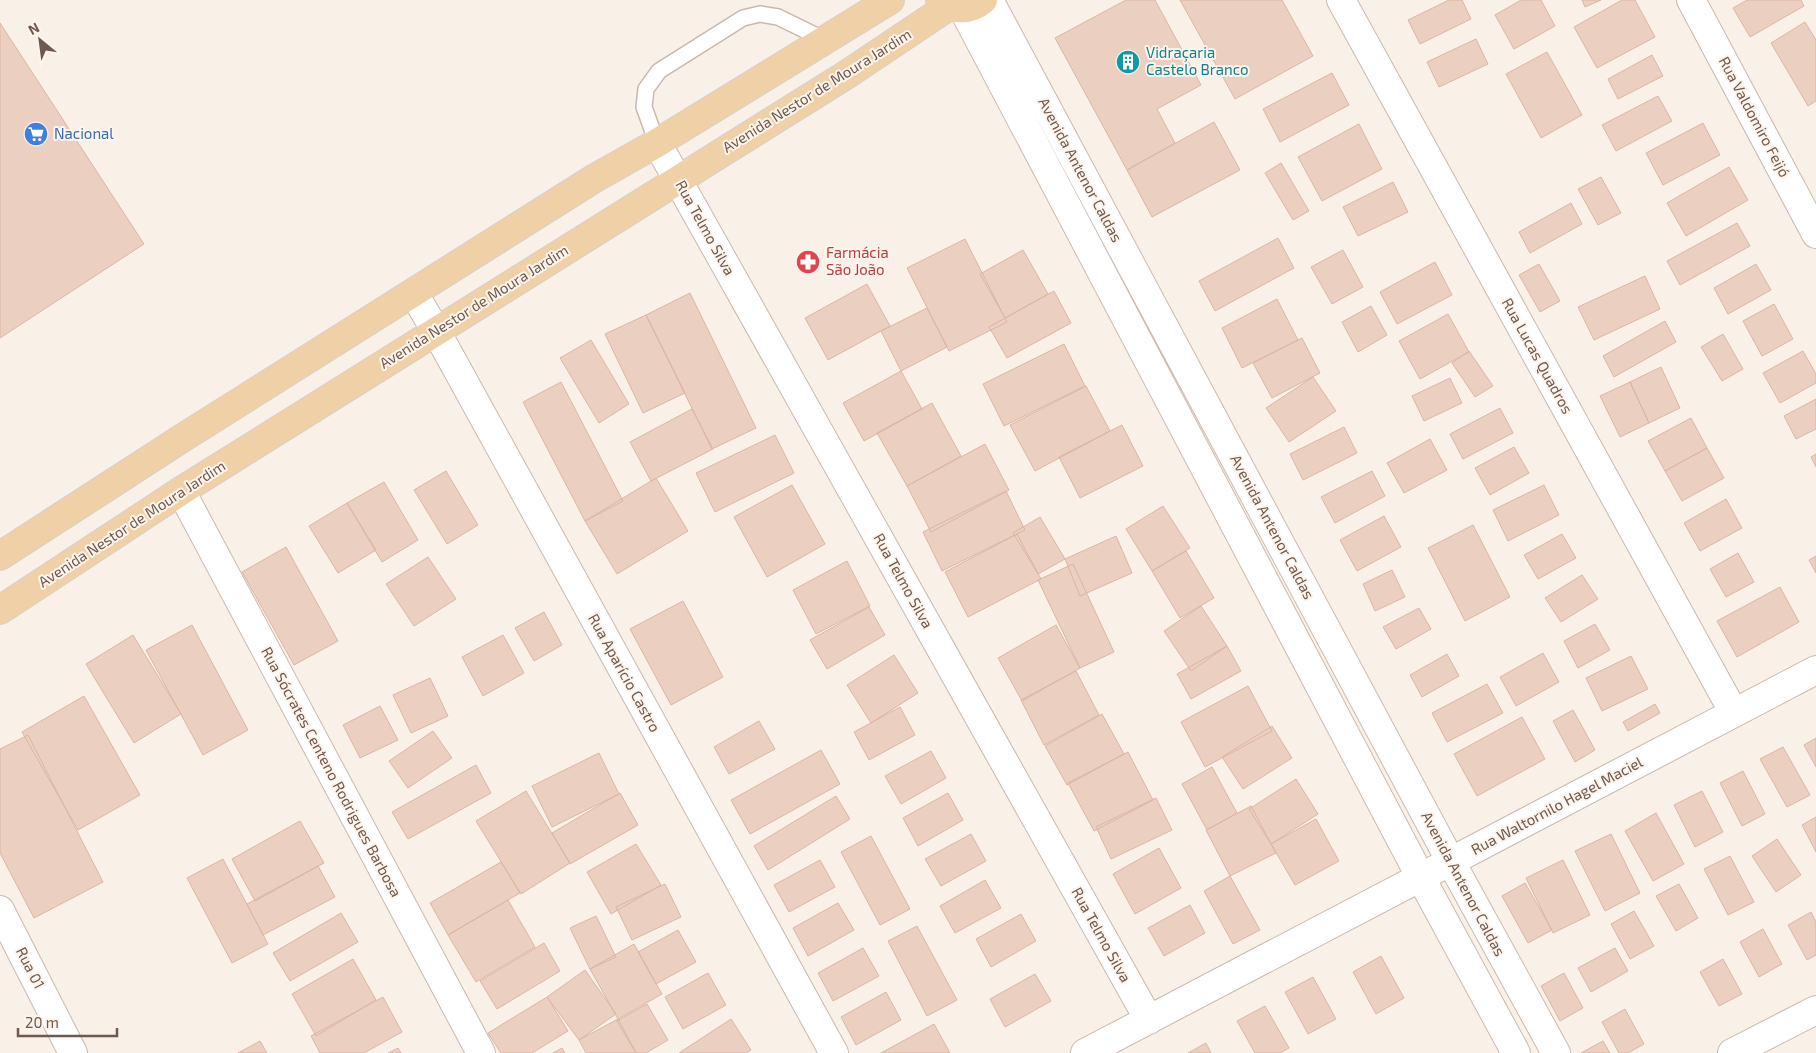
<svg xmlns="http://www.w3.org/2000/svg" width="1816" height="1053" viewBox="0 0 1816 1053" font-family="'Exo 2',sans-serif">
<rect width="100%" height="100%" fill="#f9f1e7"/>
<path fill="#ebcfc1" stroke="#dcb5a4" d="M1126,0H1155L1201,85L1157,109L1175,143L1127,170L1055,38Z
M1180,0H1282L1313,56L1235,99Z
M1449,0H1462L1471,19L1420,44L1408,20Z
M1521,0H1541L1555,26L1514,49L1495,15Z
M1582,0H1601L1585,7Z
M1622,0H1635L1655,37L1597,68L1574,27Z
M1747,0H1801L1804,6L1750,37L1733,8Z
M1805,22L1816,40V101L1808,106L1771,43Z
M0,23L144,244L0,338Z
M1476,39L1488,64L1439,87L1427,62Z
M1547,52L1582,115L1541,138L1506,74Z
M1652,55L1663,76L1618,99L1608,79Z
M1332,73L1349,105L1280,142L1263,109Z
M1658,96L1672,121L1616,151L1602,125Z
M1214,122L1240,170L1152,217L1127,170Z
M1703,123L1720,155L1663,185L1646,153Z
M1359,124L1382,169L1322,201L1298,157Z
M1281,163L1309,211L1293,220L1265,173Z
M1729,167L1748,200L1686,236L1667,203Z
M1601,177L1621,213L1598,225L1578,189Z
M1393,182L1408,212L1358,236L1343,207Z
M1571,203L1582,224L1530,253L1519,232Z
M1737,223L1750,246L1680,285L1667,261Z
M1278,238L1294,268L1215,311L1199,281Z
M965,239L1007,322L949,351L907,268Z
M1023,250L1048,294L1005,318L980,274Z
M1343,250L1363,287L1332,304L1311,267Z
M1435,262L1452,295L1397,324L1380,292Z
M1539,264L1560,301L1540,312L1519,275Z
M1756,264L1771,290L1728,314L1714,288Z
M1645,276L1660,309L1594,340L1578,307Z
M867,284L890,326L828,360L805,318Z
M1054,291L1071,323L1007,358L989,327Z
M690,293L756,428L712,449L646,315Z
M1277,299L1298,340L1242,368L1222,328Z
M1774,304L1793,339L1762,356L1743,321Z
M1371,306L1387,335L1358,352L1342,322Z
M927,308L947,347L901,371L881,331Z
M1448,314L1469,352L1420,379L1399,341Z
M646,315L685,393L643,413L605,334Z
M1665,321L1676,342L1614,377L1603,356Z
M1723,334L1743,369L1722,381L1701,347Z
M1302,338L1320,373L1272,398L1253,363Z
M591,340L629,404L599,423L560,358Z
M1064,344L1085,386L1004,426L983,384Z
M1469,351L1493,386L1475,397L1452,363Z
M1803,351L1816,374V383L1780,403L1763,373Z
M1661,367L1680,408L1649,423L1630,382Z
M901,371L922,409L864,441L843,403Z
M1313,377L1336,411L1289,442L1266,408Z
M1450,378L1462,403L1424,421L1412,396Z
M561,382L623,501L585,521L523,402Z
M1630,382L1649,423L1620,437L1600,396Z
M1086,386L1110,431L1035,471L1010,425Z
M1816,399V429L1796,439L1784,416Z
M932,403L961,456L907,486L877,433Z
M1500,408L1513,433L1463,459L1450,434Z
M692,409L713,449L651,481L630,442Z
M1691,418L1707,448L1665,471L1648,441Z
M1122,425L1143,466L1080,498L1059,457Z
M1344,427L1357,453L1303,480L1290,454Z
M775,435L794,473L715,512L696,473Z
M1430,439L1447,470L1404,493L1387,463Z
M985,444L1009,490L931,532L907,486Z
M1514,447L1529,473L1490,495L1475,468Z
M1707,448L1724,478L1682,501L1665,471Z
M1816,454V467L1811,457Z
M446,471L478,525L447,544L414,490Z
M1372,471L1385,496L1335,523L1321,497Z
M656,478L688,531L617,574L585,521Z
M384,482L418,540L382,562L347,503Z
M792,485L825,544L767,577L734,517Z
M1544,485L1559,515L1508,541L1493,510Z
M1006,491L1025,530L942,571L923,532Z
M1726,499L1742,528L1700,551L1684,523Z
M347,503L376,550L338,573L309,526Z
M1163,506L1190,548L1152,571L1126,529Z
M1384,516L1401,547L1357,571L1340,540Z
M1040,517L1065,559L1038,574L1013,533Z
M1473,525L1510,597L1465,621L1428,548Z
M1017,534L1041,579L968,617L945,572Z
M1562,534L1576,558L1538,579L1524,555Z
M1116,536L1132,573L1080,596L1065,559Z
M286,547L338,641L294,665L242,572Z
M1186,551L1214,598L1180,618L1152,571Z
M1738,553L1754,582L1726,597L1710,569Z
M1816,556V573L1809,560Z
M428,557L456,599L414,626L386,584Z
M847,561L870,606L816,634L793,590Z
M1073,564L1114,652L1080,668L1038,580Z
M1392,570L1405,597L1375,611L1363,584Z
M1582,575L1598,599L1561,622L1545,598Z
M1780,587L1799,622L1737,657L1717,621Z
M683,601L723,677L671,705L630,629Z
M1201,606L1227,646L1191,671L1164,631Z
M869,607L885,635L827,669L810,640Z
M1419,608L1431,629L1396,649L1383,627Z
M544,612L562,645L534,661L515,628Z
M1595,624L1610,650L1578,668L1564,641Z
M192,625L248,730L203,755L146,650Z
M1056,625L1080,668L1022,701L998,658Z
M133,635L181,714L134,743L86,664Z
M503,635L524,673L483,696L462,657Z
M1227,646L1241,671L1191,699L1177,674Z
M1543,653L1559,682L1516,706L1500,677Z
M1447,654L1459,676L1422,697L1410,675Z
M894,655L918,693L871,723L847,685Z
M1631,656L1648,689L1602,711L1586,678Z
M1076,671L1099,715L1044,745L1021,700Z
M430,678L448,716L411,733L393,695Z
M1487,684L1503,713L1447,742L1432,713Z
M1248,686L1272,731L1205,767L1181,722Z
M84,696L140,795L78,830L22,732Z
M1655,704L1660,713L1628,731L1623,722Z
M380,706L398,740L360,758L343,725Z
M900,707L915,735L869,760L854,732Z
M1573,710L1595,750L1575,762L1553,721Z
M1102,714L1124,754L1067,785L1045,746Z
M1522,717L1545,759L1477,796L1454,754Z
M759,721L775,749L729,774L714,747Z
M1272,726L1292,758L1243,789L1222,757Z
M433,731L452,758L408,788L389,761Z
M28,735L103,882L34,918L0,853V749Z
M1816,738V767L1804,745Z
M1783,747L1810,795L1787,807L1760,759Z
M821,750L840,784L750,834L731,800Z
M931,751L946,778L901,804L885,776Z
M1128,752L1153,800L1094,831L1068,783Z
M599,753L619,794L552,827L532,786Z
M476,765L491,793L408,839L392,812Z
M1212,767L1237,813L1207,830L1182,784Z
M1743,771L1765,814L1742,826L1720,783Z
M1296,779L1318,814L1271,844L1249,809Z
M526,791L570,863L521,894L476,821Z
M1702,791L1723,832L1695,847L1674,805Z
M620,793L638,825L570,864L552,833Z
M948,793L963,820L918,846L903,818Z
M836,796L850,819L768,870L754,846Z
M1156,798L1172,830L1111,859L1096,827Z
M1251,806L1276,853L1230,876L1206,830Z
M1656,813L1684,864L1653,881L1625,831Z
M1816,817V852L1802,825Z
M1316,819L1339,861L1295,885L1271,844Z
M300,821L324,863L255,901L232,859Z
M971,834L986,861L941,886L925,859Z
M1611,834L1640,893L1605,911L1575,851Z
M871,836L910,909L880,925L841,852Z
M1777,839L1801,875L1776,892L1752,856Z
M636,844L661,885L611,914L587,872Z
M1159,848L1181,888L1135,914L1113,874Z
M1730,856L1754,902L1728,915L1704,869Z
M223,859L268,944L232,963L187,878Z
M820,860L835,887L789,912L774,885Z
M1563,860L1590,915L1553,933L1526,878Z
M501,862L520,893L448,935L430,903Z
M318,866L335,897L263,935L247,904Z
M1230,876L1260,930L1233,944L1204,891Z
M985,880L1001,908L955,933L940,906Z
M1525,883L1552,930L1528,943L1502,896Z
M665,884L681,917L632,940L616,907Z
M1679,884L1698,918L1676,931L1656,896Z
M508,900L535,947L476,982L448,935Z
M838,903L854,930L808,956L793,928Z
M1190,905L1205,933L1164,956L1148,928Z
M1634,911L1654,946L1630,959L1611,924Z
M1811,912L1816,922V955L1807,960L1788,925Z
M341,913L358,942L290,981L273,953Z
M1021,914L1036,941L991,967L976,939Z
M596,916L616,957L590,969L570,928Z
M917,926L957,1000L927,1016L888,941Z
M1763,929L1782,964L1759,977L1740,942Z
M678,930L696,962L656,984L638,952Z
M544,943L560,971L497,1009L480,981Z
M634,944L662,994L618,1019L590,969Z
M863,948L879,976L833,1001L818,973Z
M1615,948L1628,971L1591,992L1578,968Z
M1381,956L1404,998L1376,1014L1353,972Z
M353,959L376,1000L316,1036L292,994Z
M1723,959L1742,994L1719,1006L1700,972Z
M585,970L616,1014L579,1040L547,997Z
M708,973L726,1005L683,1029L665,997Z
M1564,973L1583,1008L1560,1021L1541,986Z
M1035,974L1051,1001L1005,1027L990,999Z
M1313,977L1336,1019L1308,1034L1285,992Z
M886,992L901,1020L856,1045L841,1017Z
M383,997L402,1032L364,1053H320L311,1036Z
M547,997L568,1031L532,1053H501L488,1033Z
M647,1004L668,1040L646,1053H636L617,1021Z
M1265,1006L1289,1048L1280,1053H1255L1237,1021Z
M1625,1009L1644,1044L1628,1053H1619L1602,1022Z
M618,1019L636,1053H586L579,1040Z
M731,1019L751,1050L746,1053H679Z
M934,1024L950,1053H881Z
M260,1041L267,1053H238Z
M1603,1041L1610,1053H1581Z
M1206,1043L1211,1053H1188Z
M398,1048L401,1053H388Z
M562,1048L565,1053H553Z"/>
<g fill="none" stroke-linecap="round" stroke-linejoin="round">
<g stroke="#cab8ae" stroke-width="18">
<path id="lane" d="M657,143L644,107L646,89L659,71L743,18L760,14L778,17L825,40"/>
</g>
<g stroke="#cab8ae" stroke-width="30">
<path id="street" d="M1341,0L1734,713
M1691,0L1816,234
M657,143L1149,1020
M414,294L436,331L834,1053
M181,491L481,1053
M0,910L73,1053
M1085,1053L1816,670
M1732,1053L1816,1010"/>
</g>
<g stroke="#cebaaf" stroke-width="30">
<path id="secondary" d="M989,0L1451,862L1556,1053
M963,9L1421,878L1516,1053"/>
</g>
<g stroke="#d7d0cd" stroke-width="30">
<path id="primary" d="M940,0C953,11 970,11 983,0
M0,556L184,437L595,178L657,143L890,0
M0,610L181,491L846,75L949,6"/>
</g>
<use href="#lane" stroke="#fff" stroke-width="15"/>
<use href="#street" stroke="#fff" stroke-width="28"/>
<use href="#secondary" stroke="#fff" stroke-width="28"/>
<use href="#primary" stroke="#f0d0a7" stroke-width="28"/>
</g>
<defs>
<g id="building-disc" transform="scale(1.25)"><circle r="9.5" fill="#0f9aa8" stroke="#fdf5ec"/><path d="M-4-6H4V6H1V3H-1V6H-4ZM-2.5-4.3h1.7v1.8h-1.7ZM.8-4.3h1.7v1.8H.8ZM-2.5-1h1.7V.8h-1.7ZM.8-1h1.7V.8H.8Z" fill="#fff"/></g>
<g id="supermarket-disc" transform="scale(1.25)"><circle r="9.5" fill="#3f7fe0" stroke="#fdf5ec"/><path d="M-6-5.5h2.5l.6 2H6L4.5 2H-2.5L-4.4-4H-6ZM-1.5 3.2a1.3 1.3 0 1 0 .1 0ZM3 3.2a1.3 1.3 0 1 0 .1 0Z" fill="#fff"/></g>
<g id="pharmacy-disc" transform="scale(1.25)"><circle r="9.5" fill="#e0444e" stroke="#fdf5ec"/><path d="M-2-6h4v4h4v4h-4v4h-4v-4h-4v-4h4Z" fill="#fff"/></g>
</defs>
<g fill-rule="evenodd">
<use href="#building-disc" x="1128" y="62"/>
<use href="#supermarket-disc" x="36" y="134"/>
<use href="#pharmacy-disc" x="808" y="262"/>
</g>
<g text-anchor="middle" stroke-width="4" stroke-linejoin="round" paint-order="stroke">
<g font-size="15" fill="#0d838f" stroke="#fdf5ec" text-anchor="start">
<text x="1146" y="58">Vidraçaria<tspan x="1146" dy="17">Castelo Branco</tspan></text>
</g>
<g font-size="15" fill="#70584e" stroke="#fdf5ec">
<text transform="translate(817 91) rotate(-32)" y="5">Avenida Nestor de Moura Jardim</text>
<text transform="translate(1754 117) rotate(62)" y="5">Rua Valdomiro Feijó</text>
<text transform="translate(1080 170) rotate(62)" y="5">Avenida Antenor Caldas</text>
<text transform="translate(705 228) rotate(61)" y="5">Rua Telmo Silva</text>
<text transform="translate(474 307) rotate(-32)" y="5">Avenida Nestor de Moura Jardim</text>
<text transform="translate(1537 356) rotate(61)" y="5">Rua Lucas Quadros</text>
<text transform="translate(132 524) rotate(-33)" y="5">Avenida Nestor de Moura Jardim</text>
<text transform="translate(1272 527) rotate(62)" y="5">Avenida Antenor Caldas</text>
<text transform="translate(903 581) rotate(61)" y="5">Rua Telmo Silva</text>
<text transform="translate(624 673) rotate(61)" y="5">Rua Aparício Castro</text>
<text transform="translate(331 772) rotate(62)" y="5">Rua Sócrates Centeno Rodrigues Barbosa</text>
<text transform="translate(1557 806) rotate(-28)" y="5">Rua Waltornilo Hagel Maciel</text>
<text transform="translate(1463 884) rotate(62)" y="5">Avenida Antenor Caldas</text>
<text transform="translate(1101 935) rotate(61)" y="5">Rua Telmo Silva</text>
<text transform="translate(30 968) rotate(63)" y="5">Rua 01</text>
</g>
<g font-size="15" fill="#366cbe" stroke="#fdf5ec" text-anchor="start">
<text x="54" y="139">Nacional</text>
</g>
<g font-size="15" fill="#be3a42" stroke="#fdf5ec" text-anchor="start">
<text x="826" y="258">Farmácia<tspan x="826" dy="17">São João</tspan></text>
</g>
</g>
<g transform="translate(40 40) rotate(331)" stroke="#fdf5ec" stroke-width="4" paint-order="stroke">
<path d="M0-4L9 19L0 12L-9 19Z" fill="#70584e"/>
<text y="-8" font-size="14" font-weight="bold" text-anchor="middle" fill="#70584e">N</text>
</g>
<path d="M18 1028v8h99v-8" fill="none" stroke="#70584e" stroke-width="2.5"/>
<text x="25" y="1028" font-size="15" fill="#70584e" stroke="#fdf5ec" stroke-width="4" paint-order="stroke">20 m</text>
</svg>
